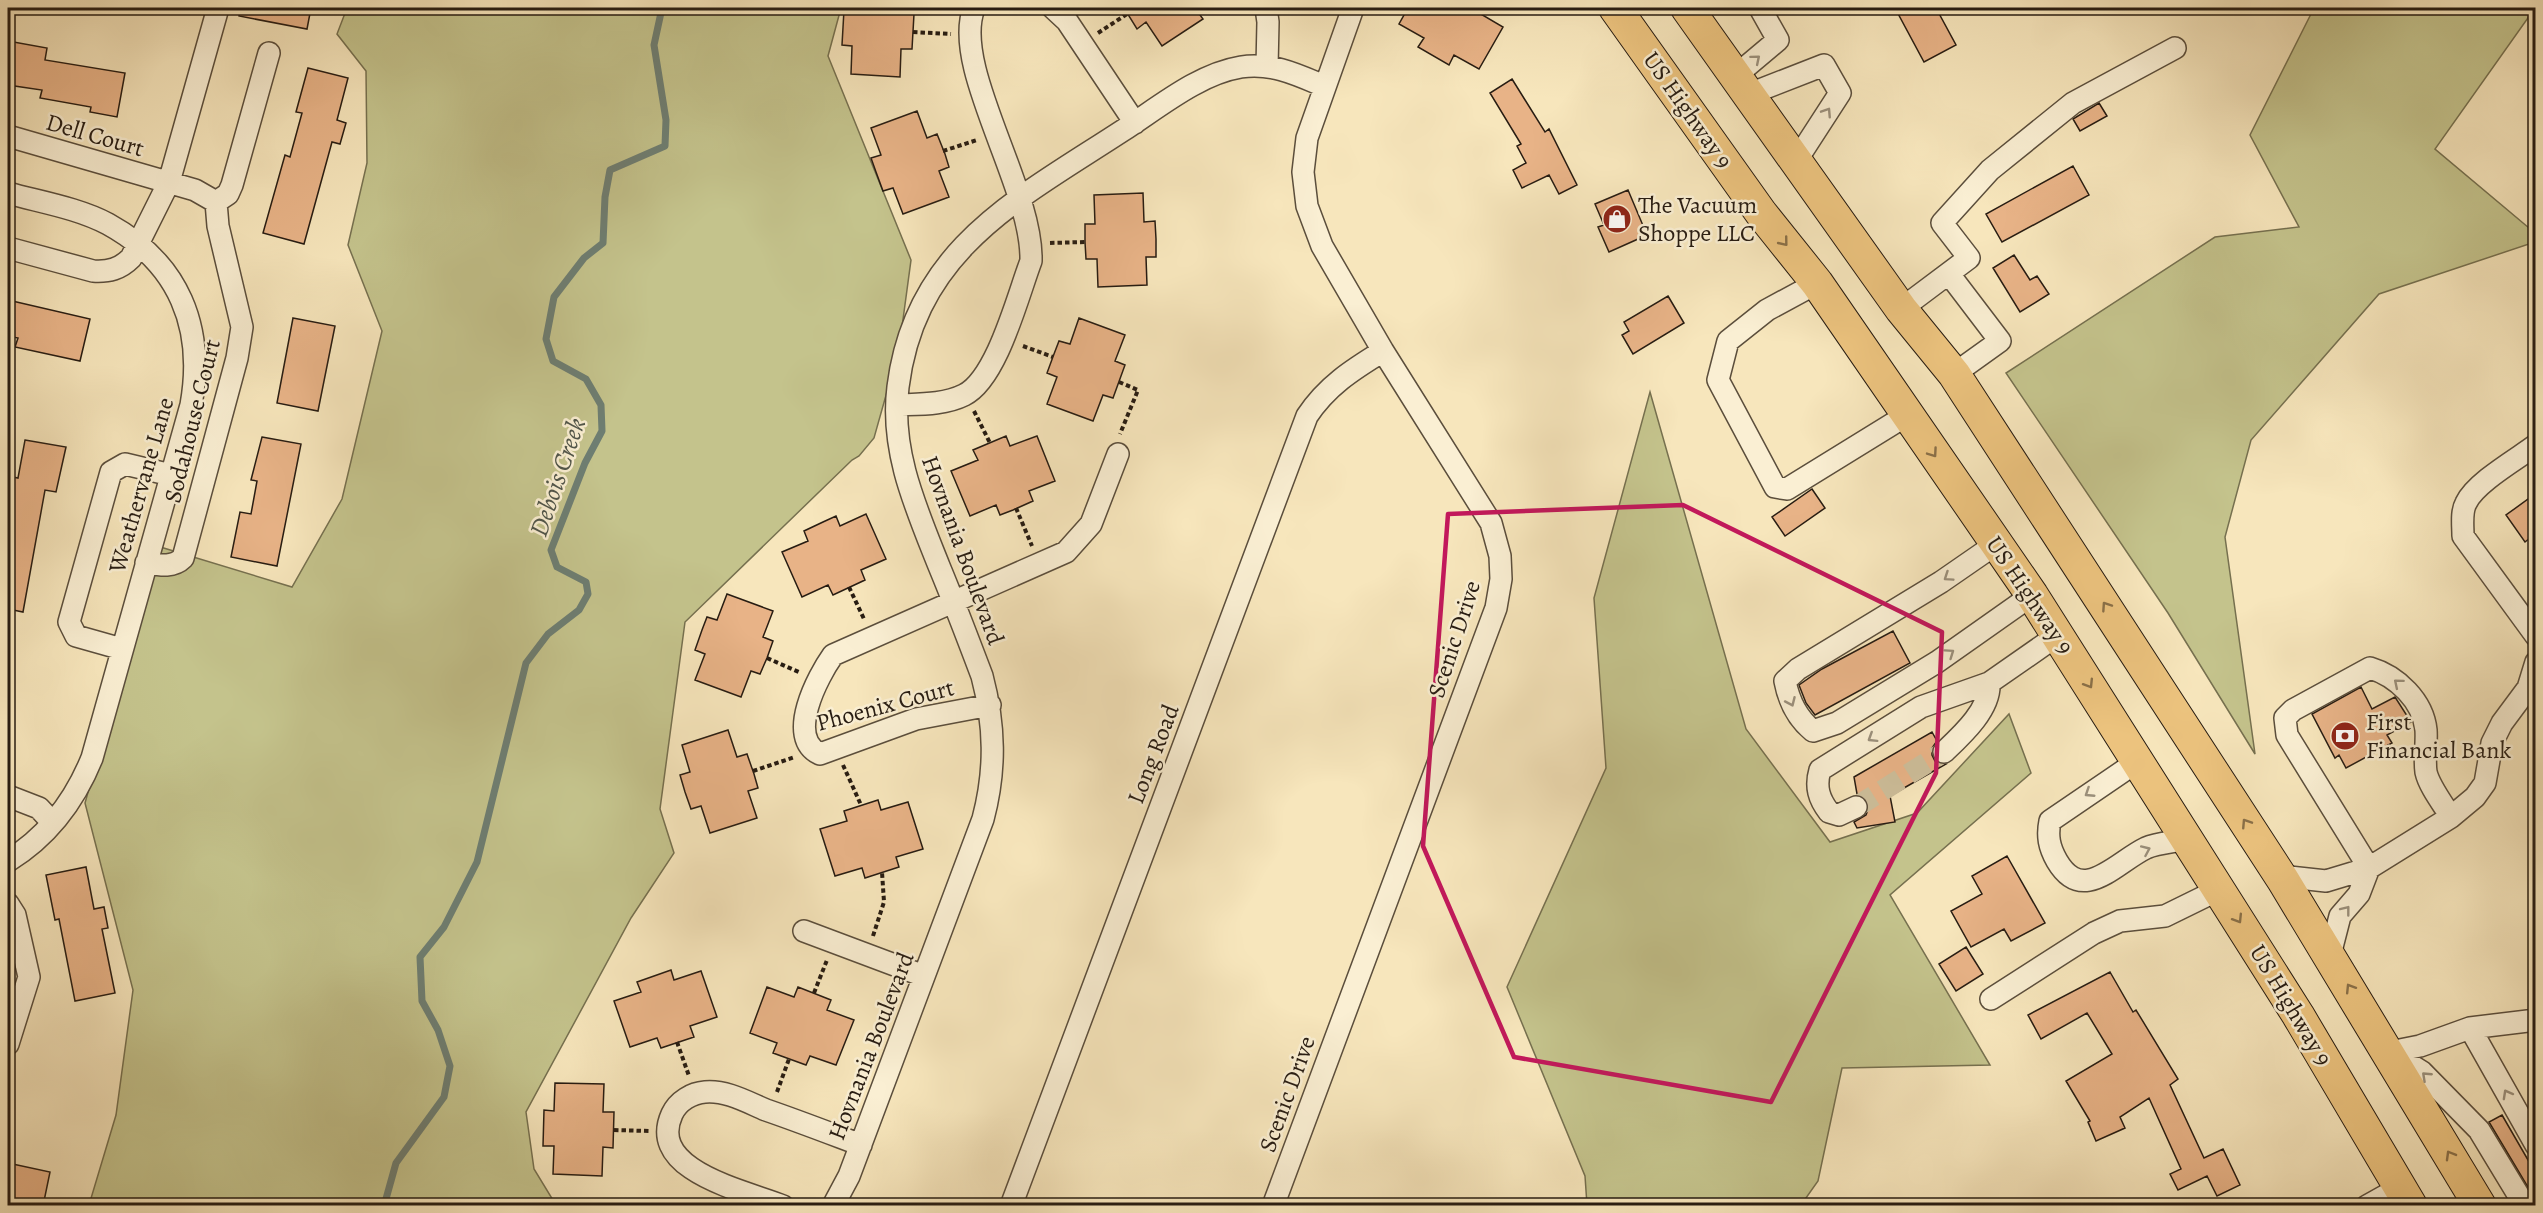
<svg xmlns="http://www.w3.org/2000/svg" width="2543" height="1213" viewBox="0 0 2543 1213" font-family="Alegreya,serif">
<rect width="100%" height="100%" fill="#f7e6bc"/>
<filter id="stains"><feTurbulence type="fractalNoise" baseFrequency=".00333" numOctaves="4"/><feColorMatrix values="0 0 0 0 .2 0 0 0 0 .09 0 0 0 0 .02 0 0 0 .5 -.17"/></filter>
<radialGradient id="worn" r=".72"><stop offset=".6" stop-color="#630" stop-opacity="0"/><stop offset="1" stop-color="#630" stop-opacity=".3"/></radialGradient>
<path fill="#c4c38c" stroke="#76704f" stroke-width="1.5" d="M347,8H841L828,56L911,260L899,349L874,438L859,456L852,460L685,622L660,809L674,853L631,918L526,1112L534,1169L556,1205H89L116,1115L133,990L85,803L157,546L292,587L342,499L382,331L348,245L367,163L366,71L337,34Z
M2314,8H2535L2435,149L2535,233V242L2379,294L2251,440L2225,537L2255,754L2168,613L2006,373L2215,237L2299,227L2250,135Z
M1650,392L1746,729L1830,842L1917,813L2009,714L2031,773L1890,895L1990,1065L1842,1068L1818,1181L1801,1205H1587L1585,1176L1507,987L1606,768L1594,598Z"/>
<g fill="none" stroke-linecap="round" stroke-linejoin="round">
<path stroke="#6e7e72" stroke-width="7" d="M384,1206L396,1163L444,1097L450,1066L438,1030L422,1001L420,957L444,927L477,862L526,663L548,634L579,610L588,594L586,582L557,567L551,550L585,463L602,431L601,405L586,379L553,361L546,339L554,297L584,258L603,243L605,197L610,170L665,146L666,120L654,45L662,8"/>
</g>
<path fill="#e8b387" stroke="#271c12" stroke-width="1.5" d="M240,8H311L307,29L239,16Z
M855,8H904V13L914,14L912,49H901L900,77L851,74L852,46L842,45L844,10L855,11Z
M1124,8H1195L1203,19L1162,46L1146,22L1137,29Z
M1408,8H1482L1479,13L1503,27L1479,69L1454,55L1449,65L1418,47L1424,38L1399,24Z
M1895,8H1936L1956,45L1924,62Z
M8,41L47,48L45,60L125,73L117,117L90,112L91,107L40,98L42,90L8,85Z
M308,68L348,78L337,120L346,123L340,144L332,142L304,244L263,233L285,155L290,157L302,113L296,112Z
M1512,79L1545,132L1549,129L1577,185L1559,194L1549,175L1522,188L1513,170L1526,163L1517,146L1521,144L1490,93Z
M2099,103L2107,116L2080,131L2073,119Z
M917,111L927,138L937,134L945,154L949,167L939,171L949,197L903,214L893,188L883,191L876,172L871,158L881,155L871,128Z
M2073,166L2089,195L2002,242L1986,214Z
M1628,190L1647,235L1609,252L1598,227L1604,225L1595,204Z
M1143,193L1144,222L1155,221L1156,239V257H1146L1147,285L1098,287L1097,259H1086L1085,242V224H1095L1094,195Z
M2014,255L2030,280L2037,276L2049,294L2020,312L1993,268Z
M1668,296L1684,323L1633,354L1622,335L1629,331L1624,322Z
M8,300L90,319L80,361L15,347L18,338L8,336Z
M293,318L335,326L318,411L277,403Z
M1079,318L1125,335L1115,361L1125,365L1113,398L1103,395L1093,421L1047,404L1057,377L1047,373L1054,354L1059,341L1070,344Z
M1006,436L1010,446L1037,436L1055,481L1029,491L1033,501L1013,510L1000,515L996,505L970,516L951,471L978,460L973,450Z
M262,437L301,444L277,566L231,557L240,512L251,514L257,481L251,480Z
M25,440L66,447L56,492L45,490L23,612L8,609V476L18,478Z
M1812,489L1825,508L1785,536L1772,517Z
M2535,494V534L2525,542L2506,515Z
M866,514L886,559L861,570L865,580L833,595L828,585L802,597L782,552L808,541L804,531L823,522L836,516L840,526Z
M727,594L773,611L763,637L773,641L767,658L760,674L751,671L741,697L695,680L705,654L695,650L702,630L707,617L717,620Z
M1893,631L1910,663L1815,715L1806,703L1799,685L1822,669Z
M2361,687L2372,709L2395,697L2411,722L2387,735L2392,743L2346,768L2339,755L2335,758L2312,714Z
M728,730L737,757L747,754L754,774L758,788L748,791L757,818L710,833L701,806L691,809L685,792L680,775L690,772L682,745Z
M1932,732L1937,741L1932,748V755L1935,761L1946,764L1890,796L1895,822L1857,828L1854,822L1866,815L1869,807L1864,797L1857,794L1854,777Z
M878,800L881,810L908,802L923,849L896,857L899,867L865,878L862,868L835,876L820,829L847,821L844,811Z
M2007,856L2045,923L2011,941L2004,929L1971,947L1951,911L1982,894L1972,876Z
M86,867L94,909L104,907L108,928L102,929L115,993L75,1001L59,919L55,920L46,875Z
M1966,947L1983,974L1956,991L1939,964Z
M671,970L674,980L701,971L717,1017L690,1026L694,1037L661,1048L657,1038L630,1047L614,1001L641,992L637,982Z
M2110,972L2133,1012L2136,1010L2178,1079L2170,1085L2204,1158L2223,1149L2240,1185L2217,1196L2207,1176L2178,1190L2170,1174L2181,1169L2149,1098L2120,1117L2125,1128L2096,1141L2088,1122L2090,1121L2066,1081L2112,1054L2087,1013L2041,1039L2028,1015Z
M767,987L794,997L798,987L831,1000L827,1010L854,1020L836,1065L810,1056L806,1065L773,1053L777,1043L750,1033Z
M555,1083L604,1084L603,1112H614L613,1148L603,1147L602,1176L553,1174L554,1146H543L544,1110L554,1111Z
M2502,1115L2535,1172V1199L2489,1122Z
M8,1163L50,1172L43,1206H8Z"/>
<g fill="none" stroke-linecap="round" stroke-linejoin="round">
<path stroke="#cdbe9a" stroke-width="21" stroke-dasharray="21 10" stroke-linecap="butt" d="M1856,807L1944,752"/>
<g stroke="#5b4e3c" stroke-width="24">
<path id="minor" d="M1053,8L1067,21L1135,123
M1266,8L1268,22L1267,67
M1734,77L1778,40L1760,8
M1747,95L1824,65L1840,93L1796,161
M8,136L195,190L216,202
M8,193C40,202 78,208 108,224C179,263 205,327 191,405L92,758C75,800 47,837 8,861
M216,202L228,194L232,185L269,53
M8,248L93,271C109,272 120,269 131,258L169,182L218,8
M1949,274L2000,341L1954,374
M1817,283L1767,310L1728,341L1718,380L1775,487L1787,489L1907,415
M1901,309L1969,258L1942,223L1990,170L2073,103L2175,48
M897,405C919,404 944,405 964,395C997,379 1018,295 1031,261C1033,187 951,68 974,8
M2536,445C2517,459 2475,483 2466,503C2461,512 2463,525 2463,536L2536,636
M1996,544L1941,582L1798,669L1785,681C1789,702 1797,718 1813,731L1837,723L1937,662L2032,595
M146,563C159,565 173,568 183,558L237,358L242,327L218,226L216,202
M122,649L76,636L69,622L111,472L125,464L171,475
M1989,683L2058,635
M990,705L916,719L820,754C785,738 818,676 833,655L1066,552L1091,524L1118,454
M2138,761L2050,821C2047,836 2049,847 2057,861C2083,905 2115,863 2146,848C2157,843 2174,842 2187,839
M8,796L39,808L52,822
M1856,807L1839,815L1829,812C1819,799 1815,787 1820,770L1921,707L1989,683C1991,709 1961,736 1944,752
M2369,868L2287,735L2285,718L2293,710L2370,668C2397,676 2423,701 2426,730C2427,744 2424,758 2426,772C2429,786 2443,804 2451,817
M2280,876L2326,881L2369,868L2451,817L2475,797L2485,783L2492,743L2502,723L2528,688L2536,662
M8,904L15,915L29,977L8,1044
M804,931L924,976
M2330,955L2340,916L2359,894L2369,868
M1991,999L2094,933L2120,921L2165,916L2220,889
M2470,1028L2536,1145
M2390,1052L2422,1072L2479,1130L2525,1206
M2390,1052L2420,1046L2470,1028L2536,1020
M783,1206C746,1191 646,1171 672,1114C678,1101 692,1093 705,1092C726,1090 747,1102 766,1110C798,1121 829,1133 861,1145
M833,1206L849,1176L983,819C996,770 995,725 982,676C968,639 954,602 939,566C916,508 890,451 898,387C915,249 1018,199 1122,131C1158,108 1198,74 1241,67C1271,62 1298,75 1324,86
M1011,1206L1307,416C1327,386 1352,370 1383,351
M1273,1206L1496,608L1501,579L1500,556L1491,523L1383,351L1322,246L1307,206L1303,172L1307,138L1353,8
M2367,1206L2401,1187"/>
</g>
<g stroke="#271c12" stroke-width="34">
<path id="highway" d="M1615,8L1761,213L1817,283L2032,595L2298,1015L2411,1206
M1687,8L1901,309L1954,374L2283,880L2480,1206"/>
</g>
<path stroke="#271c12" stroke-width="4" stroke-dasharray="4.5 3" stroke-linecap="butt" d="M913,32L951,34
M1098,33L1127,14
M943,151L977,140
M1050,243L1085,242
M1023,346L1053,357
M1119,382L1138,390L1120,434
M974,411L990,443
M1016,508L1032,546
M849,587L864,619
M767,658L801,673
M843,765L861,805
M753,771L795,757
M873,936L884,902L882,872
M814,993L827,960
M677,1042L689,1076
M777,1092L789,1059
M614,1130L649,1131"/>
<use href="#minor" stroke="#faefd3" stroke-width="21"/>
<use href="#highway" stroke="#ecc37e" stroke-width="32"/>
</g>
<defs><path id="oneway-chevron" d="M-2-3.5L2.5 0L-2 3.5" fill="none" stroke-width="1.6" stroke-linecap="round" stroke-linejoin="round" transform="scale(1.5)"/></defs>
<g stroke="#9b907c">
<use href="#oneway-chevron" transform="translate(1756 59) rotate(-40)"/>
<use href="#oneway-chevron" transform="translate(1827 112) rotate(-57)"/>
<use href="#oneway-chevron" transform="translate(1948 577) rotate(146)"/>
<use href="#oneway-chevron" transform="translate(1950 653) rotate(-35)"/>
<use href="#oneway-chevron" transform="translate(2398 683) rotate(-140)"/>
<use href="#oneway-chevron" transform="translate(1791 702) rotate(66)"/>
<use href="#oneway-chevron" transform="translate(1872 738) rotate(148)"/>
<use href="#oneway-chevron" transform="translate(2089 793) rotate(147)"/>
<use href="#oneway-chevron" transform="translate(2146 850) rotate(-24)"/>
<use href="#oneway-chevron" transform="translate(2346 910) rotate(-52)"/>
<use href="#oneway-chevron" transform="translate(2426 1076) rotate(-137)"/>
<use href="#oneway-chevron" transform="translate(2507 1094) rotate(-119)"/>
</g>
<g stroke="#8a7048">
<use href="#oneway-chevron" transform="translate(1784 242) rotate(51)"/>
<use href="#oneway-chevron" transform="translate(1933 453) rotate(55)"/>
<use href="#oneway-chevron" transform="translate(2106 606) rotate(-124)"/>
<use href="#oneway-chevron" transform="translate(2089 684) rotate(58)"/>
<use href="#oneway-chevron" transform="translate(2246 823) rotate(-123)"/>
<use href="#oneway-chevron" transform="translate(2238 919) rotate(58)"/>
<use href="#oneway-chevron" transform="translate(2350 988) rotate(-122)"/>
<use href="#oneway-chevron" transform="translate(2450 1155) rotate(-120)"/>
</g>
<path fill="none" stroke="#c2185b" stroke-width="4.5" stroke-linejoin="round" d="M1683,505L1942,632L1936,773L1771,1102L1514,1057L1423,846L1448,514Z"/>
<defs>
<g id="shop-disc" transform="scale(1.5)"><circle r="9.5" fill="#8f2418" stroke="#faefd3"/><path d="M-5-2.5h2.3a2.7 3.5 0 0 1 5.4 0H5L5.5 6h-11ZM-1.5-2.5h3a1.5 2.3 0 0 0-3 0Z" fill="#fff"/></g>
<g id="bank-disc" transform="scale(1.5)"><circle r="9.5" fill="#8f2418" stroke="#faefd3"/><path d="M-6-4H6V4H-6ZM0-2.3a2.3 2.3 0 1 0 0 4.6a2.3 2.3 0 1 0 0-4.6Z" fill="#fff"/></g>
</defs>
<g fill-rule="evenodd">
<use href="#shop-disc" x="1617" y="219"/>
<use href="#bank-disc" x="2345" y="736"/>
</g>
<g text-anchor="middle" stroke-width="5" stroke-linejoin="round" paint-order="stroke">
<g font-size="24" fill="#271c12" stroke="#faefd3">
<text transform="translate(1688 110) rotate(55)" y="8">US Highway 9</text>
<text transform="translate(95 135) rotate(16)" y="8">Dell Court</text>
<text transform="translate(192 421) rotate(-76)" y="8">Sodahouse Court</text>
<text transform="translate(141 485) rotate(-74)" y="8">Weathervane Lane</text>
<text transform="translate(963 550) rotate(70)" y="8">Hovnania Boulevard</text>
<text transform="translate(2030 595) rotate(56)" y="8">US Highway 9</text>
<text transform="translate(1454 639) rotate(-72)" y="8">Scenic Drive</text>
<text transform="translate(885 705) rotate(-15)" y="8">Phoenix Court</text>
<text transform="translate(1153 754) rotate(-69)" y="8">Long Road</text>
<text transform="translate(2291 1005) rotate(59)" y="8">US Highway 9</text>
<text transform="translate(871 1046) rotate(-69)" y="8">Hovnania Boulevard</text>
<text transform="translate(1287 1094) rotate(-70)" y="8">Scenic Drive</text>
</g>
<g font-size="24" fill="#271c12" stroke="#faefd3" text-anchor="start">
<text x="1638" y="213">The Vacuum<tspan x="1638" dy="28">Shoppe LLC</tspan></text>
<text x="2366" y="730">First<tspan x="2366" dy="28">Financial Bank</tspan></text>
</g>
<g font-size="26" font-style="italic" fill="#50554a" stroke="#faefd3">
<text transform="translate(557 477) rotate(-71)" y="9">Debois Creek</text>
</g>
</g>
<rect width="2543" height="1213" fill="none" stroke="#f7e6bc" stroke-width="30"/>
<rect x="9" y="9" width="2525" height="1195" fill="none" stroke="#271c12" stroke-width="3"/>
<rect x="15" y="15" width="2513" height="1183" fill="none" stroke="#271c12" stroke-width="1.5"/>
<rect width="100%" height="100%" filter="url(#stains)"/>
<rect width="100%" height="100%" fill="url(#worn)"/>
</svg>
